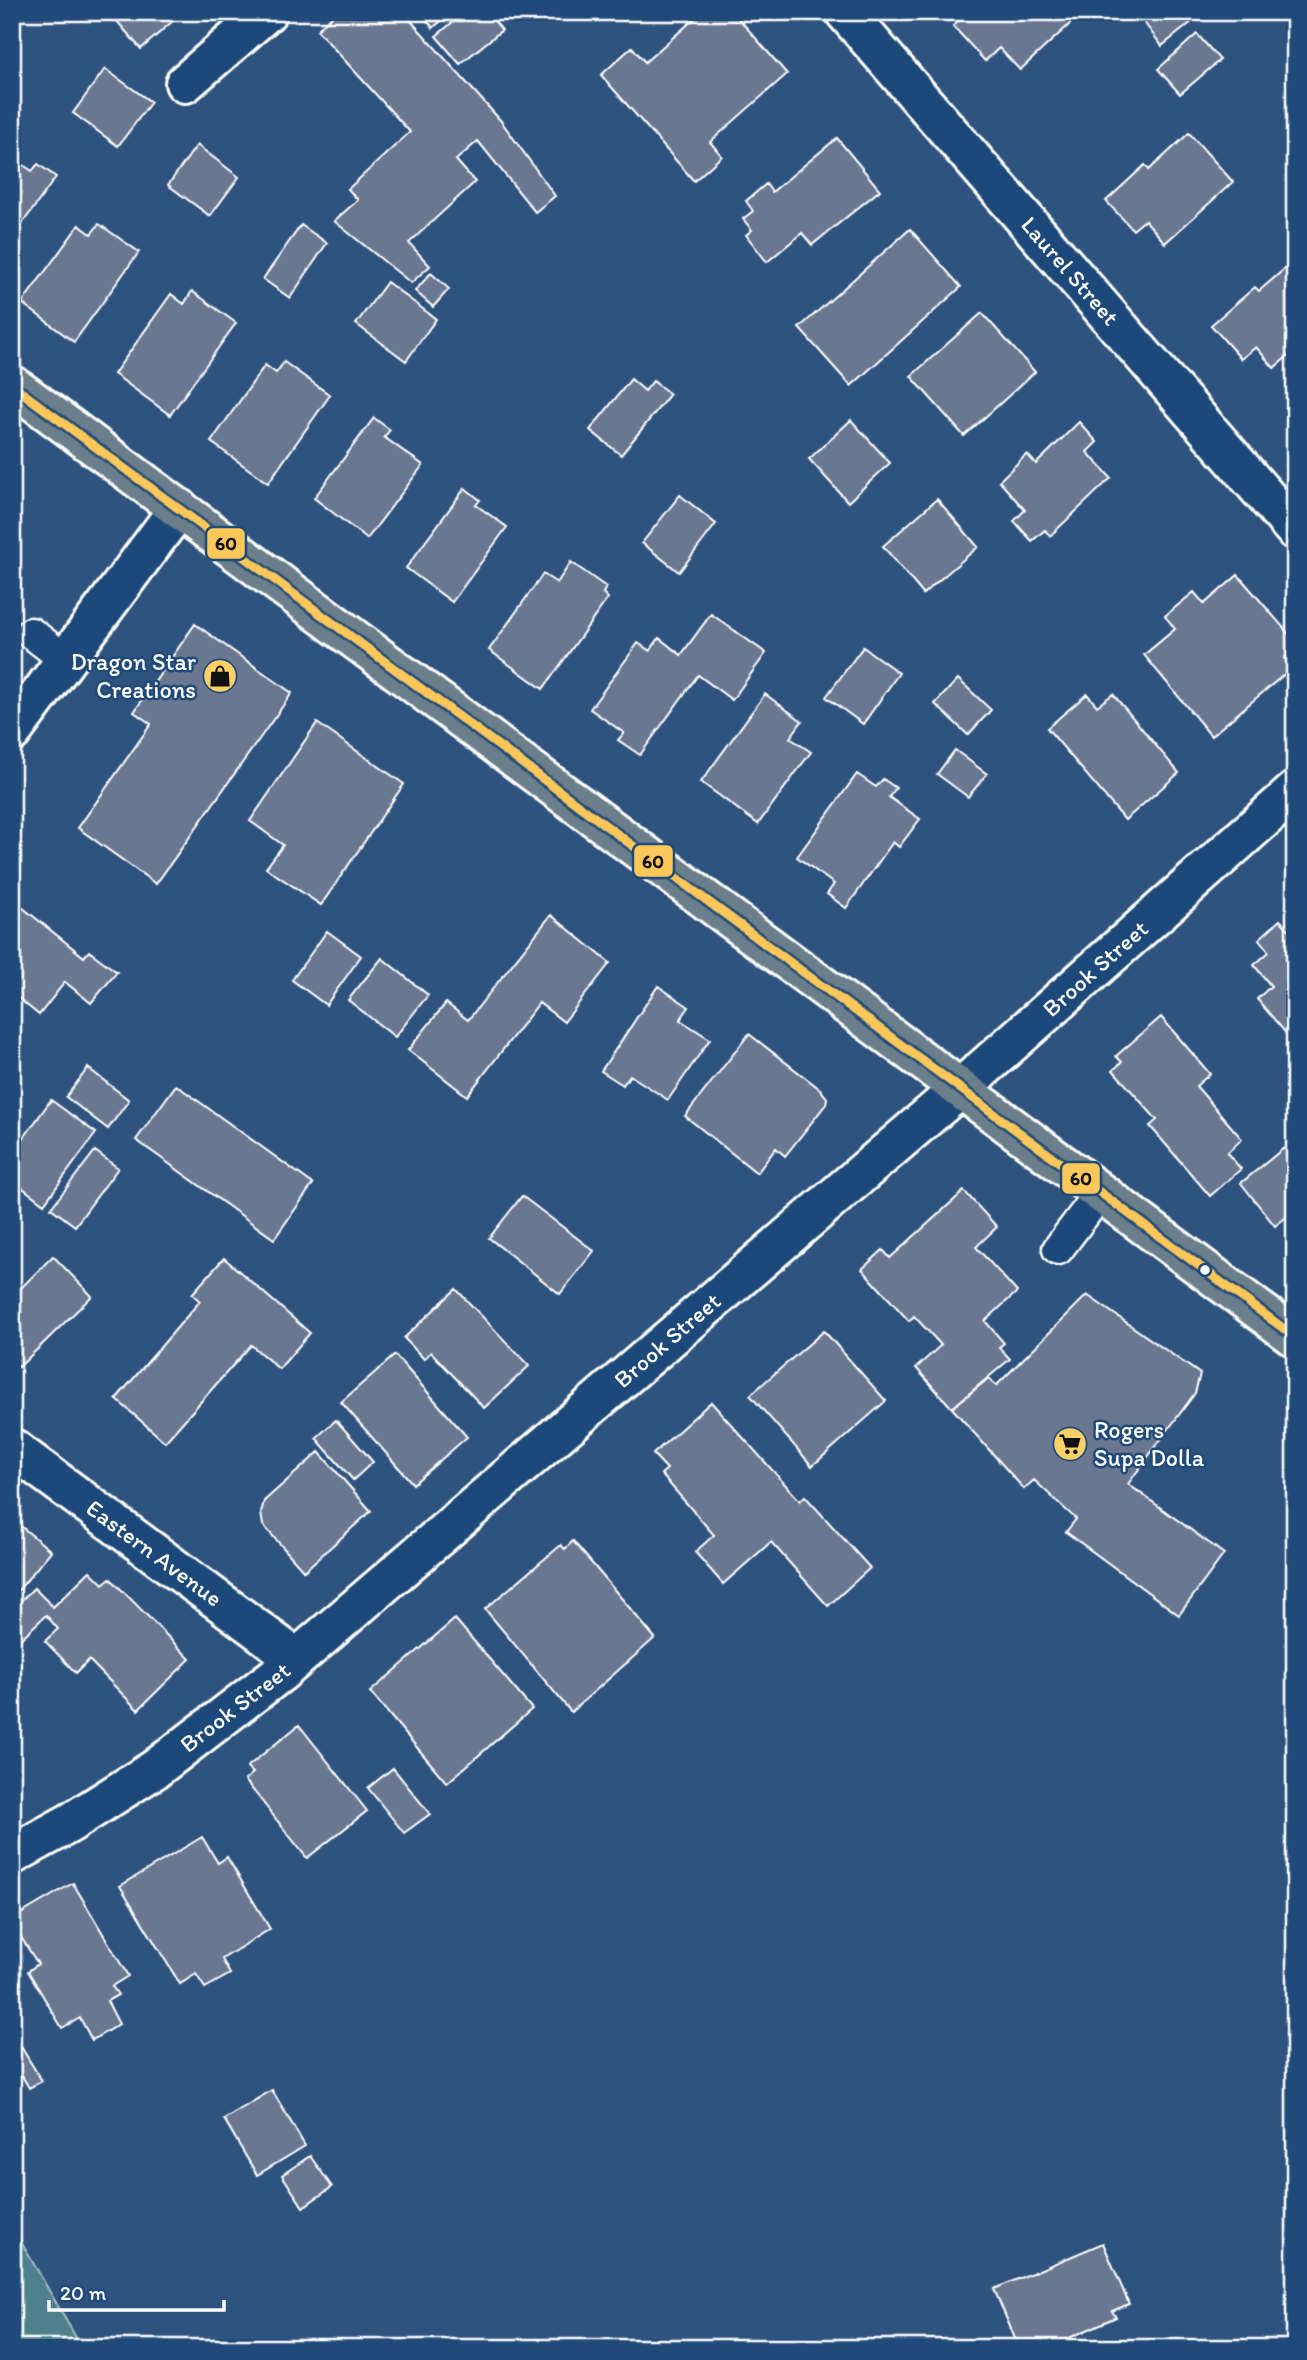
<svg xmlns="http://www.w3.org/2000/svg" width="1307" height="2360" viewBox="0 0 1307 2360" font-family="Itim,sans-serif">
<rect width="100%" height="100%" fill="#2e537f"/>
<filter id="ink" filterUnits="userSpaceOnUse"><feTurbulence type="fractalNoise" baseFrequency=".0143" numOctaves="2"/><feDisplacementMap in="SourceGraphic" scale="14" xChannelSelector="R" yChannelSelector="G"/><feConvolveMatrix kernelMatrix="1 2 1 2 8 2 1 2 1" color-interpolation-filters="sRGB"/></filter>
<g filter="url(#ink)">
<path fill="#4f818d" stroke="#a7c0c6" stroke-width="2" d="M12,2226L82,2348H12Z"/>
<path fill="#6b7791" stroke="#fff" stroke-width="2" d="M109,12H183L141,49Z
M336,12H403L501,121L555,196L535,212L478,141L456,160L475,182L409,243L430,266L411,283L334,221L358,200L348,189L410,132L317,30Z
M420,12H451L433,28Z
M465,12H487L502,30L460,64L436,36Z
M702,12H733L787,74L710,142L722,156L694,181L601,75L632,47L645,62Z
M968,12H1083L1020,70L999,48L985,61L953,26Z
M1136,12H1204L1162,46Z
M1197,34L1220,60L1180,94L1158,69Z
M105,69L151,102L118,146L73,113Z
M1189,133L1233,182L1165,243L1145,220L1133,230L1106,201L1145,165L1149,170Z
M837,138L880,190L812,245L802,233L767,262L746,235L752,230L743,219L753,211L746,201L766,184L772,192Z
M197,145L239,177L210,216L168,185Z
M12,157L32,171L38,164L56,177L12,238Z
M99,224L139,252L74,342L22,303L79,225L91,234Z
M301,225L327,243L290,298L263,279Z
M910,229L961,287L851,386L799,328Z
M1295,260V350L1274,368L1256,347L1241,359L1211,325L1255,287L1259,291Z
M431,273L449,289L433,307L415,291Z
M387,282L436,319L406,361L356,324Z
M192,291L236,323L170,415L114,374L171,294L184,304Z
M982,313L1035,372L964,436L911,376Z
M284,362L330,395L268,483L211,442L265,365L276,373Z
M631,379L645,391L653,381L670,394L621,455L590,430Z
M374,418L390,430L384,437L423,465L367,539L314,498Z
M851,420L890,463L848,502L809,459Z
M1079,422L1097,442L1087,452L1111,478L1050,536L1045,530L1032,541L1014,521L1025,510L999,481L1027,454L1036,464Z
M465,488L480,500L476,505L507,527L452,602L406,568Z
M680,495L716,524L679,572L642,543Z
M937,499L978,547L923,594L883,546Z
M571,562L606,587L603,593L608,598L543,689L489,650L543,574L557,583Z
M1238,575L1295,641V649L1284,658L1293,667L1211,736L1144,655L1175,629L1165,616L1194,592L1204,604Z
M711,614L766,653L732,700L698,675L640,755L618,740L624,733L590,709L638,643L650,651L659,638L681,655Z
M195,624L292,693L156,884L78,828L151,724L134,712Z
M863,647L899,673L863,724L826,697Z
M958,679L991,710L968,735L935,704Z
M765,694L802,721L790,738L811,752L758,824L701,782Z
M1087,694L1097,706L1113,694L1179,773L1125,820L1047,728Z
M317,723L404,784L321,905L266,868L283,845L250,821Z
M955,750L987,774L968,797L937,774Z
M857,774L876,787L883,779L896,788L889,797L920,819L899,847L893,842L846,908L827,894L834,884L797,857Z
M12,899L84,957L89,951L117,972L91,1003L65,982L39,1015L12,993Z
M551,915L610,963L564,1022L539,1003L467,1096L408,1050L446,1003L468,1020Z
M1280,920L1291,932L1295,929V1044L1257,999L1271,986L1254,965L1269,952L1259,939Z
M327,931L361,956L326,1005L292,980Z
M382,958L428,995L395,1037L348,1000Z
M658,986L689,1007L680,1020L710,1039L668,1100L630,1075L623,1085L601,1071Z
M1161,1017L1210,1074L1196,1086L1242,1139L1227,1153L1241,1169L1210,1196L1150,1126L1157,1120L1113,1070L1122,1062L1116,1056Z
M749,1034L820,1089L827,1098L826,1104L785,1156L776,1148L757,1173L685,1116Z
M88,1068L129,1100L108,1129L66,1097Z
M176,1085L313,1184L274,1239L136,1140Z
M51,1100L96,1133L44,1204L12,1180V1154Z
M1284,1148L1295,1162V1210L1275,1226L1241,1183Z
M95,1151L118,1168L75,1226L51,1208Z
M964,1191L997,1227L976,1247L1017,1292L985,1321L1004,1343L999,1347L1010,1359L952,1408L916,1368L941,1345L914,1316L909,1321L862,1269L883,1250L890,1258Z
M522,1196L594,1251L560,1294L489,1238Z
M53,1256L92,1296L19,1367L12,1360V1297Z
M224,1258L310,1333L279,1369L251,1345L165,1442L116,1399L200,1301L192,1294Z
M456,1289L529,1366L484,1408L431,1352L424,1359L404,1338Z
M1087,1295L1200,1374L1195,1393L1128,1484L1224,1554L1179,1615L1066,1532L1076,1519L1034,1480L1024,1489L952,1408L989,1378L996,1386Z
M824,1331L886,1401L812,1466L750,1395Z
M395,1355L467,1437L413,1484L341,1402Z
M711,1402L800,1501L805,1496L870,1568L828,1606L771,1542L723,1584L695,1552L714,1535L661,1474L667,1469L653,1454Z
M336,1420L373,1462L353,1480L316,1438Z
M319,1452L371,1511L304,1571L263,1525L261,1513L264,1501Z
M12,1519L51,1551L12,1598Z
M573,1541L655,1638L571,1712L485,1609L561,1545L565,1549Z
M90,1571L103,1584L110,1578L190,1659L138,1710L89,1660L76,1673L45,1641L58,1629L46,1615L12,1647V1609L34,1588L53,1607Z
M455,1619L532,1709L447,1783L370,1692Z
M299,1725L367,1811L307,1858L245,1780L253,1773L247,1767Z
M393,1768L430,1814L404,1833L368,1788Z
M202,1837L218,1863L227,1857L270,1929L222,1959L230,1974L205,1988L196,1974L180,1984L120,1886Z
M73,1883L128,1976L112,1986L118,1995L107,2001L119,2024L92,2040L80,2018L62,2028L28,1971L38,1964L12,1923V1919Z
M12,2032L42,2081L29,2088L22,2076L12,2082Z
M272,2090L305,2146L257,2175L224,2119Z
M310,2156L332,2187L303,2207L282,2175Z
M1103,2243L1129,2304L1112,2311L1116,2317L1047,2348H1019L994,2289Z"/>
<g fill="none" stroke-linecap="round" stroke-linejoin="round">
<g stroke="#fff" stroke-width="35">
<path id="lane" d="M31,633L66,660
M1058,1249L1101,1192"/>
</g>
<g stroke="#fff" stroke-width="44">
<g id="street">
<path id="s1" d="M845,12L1295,530"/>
<path d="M185,83L267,12"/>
<path d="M12,732L179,508"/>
<path id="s2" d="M12,1448L296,1658"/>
<path id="s3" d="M12,1855L70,1823L155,1769L280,1673L960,1089L1295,791"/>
</g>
</g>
<g stroke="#fff" stroke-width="44">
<path id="highway" d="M12,385L1295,1337"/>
</g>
<use href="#lane" stroke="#1f4a7a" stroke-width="30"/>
<use href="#street" stroke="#1f4a7a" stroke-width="38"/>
<use href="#highway" stroke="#6b7e8b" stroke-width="38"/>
<g stroke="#1f4a7a" stroke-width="14">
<path id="bus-1" d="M12,385L1295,1337"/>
</g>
<use href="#bus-1" stroke="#fdc75a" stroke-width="9"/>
</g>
</g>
<defs>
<g id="shop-disc" transform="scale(1.75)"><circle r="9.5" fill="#ffd166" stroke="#1f4a7a"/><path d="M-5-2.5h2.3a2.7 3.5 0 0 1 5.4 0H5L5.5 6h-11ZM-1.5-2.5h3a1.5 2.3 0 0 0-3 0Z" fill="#111"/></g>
<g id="supermarket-disc" transform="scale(1.75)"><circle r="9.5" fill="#ffd166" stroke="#1f4a7a"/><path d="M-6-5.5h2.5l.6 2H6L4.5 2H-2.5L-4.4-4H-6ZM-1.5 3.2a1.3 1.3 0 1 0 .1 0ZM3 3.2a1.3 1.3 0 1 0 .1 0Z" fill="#111"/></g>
</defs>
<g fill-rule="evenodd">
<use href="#shop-disc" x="220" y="676"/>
<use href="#supermarket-disc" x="1070" y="1444"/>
</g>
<circle fill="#fff" stroke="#1f4a7a" stroke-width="2.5" cx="1205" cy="1270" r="6"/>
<g text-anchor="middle" stroke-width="5" stroke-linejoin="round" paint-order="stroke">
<g font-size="24" fill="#fff" stroke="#1f4a7a">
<text dy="8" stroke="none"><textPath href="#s1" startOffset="343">Laurel Street</textPath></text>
<text dy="8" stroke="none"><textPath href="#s3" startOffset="1402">Brook Street</textPath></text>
<text dy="8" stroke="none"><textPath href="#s3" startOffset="835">Brook Street</textPath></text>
<text dy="8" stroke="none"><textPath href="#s2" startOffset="177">Eastern Avenue</textPath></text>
<text dy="8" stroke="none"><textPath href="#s3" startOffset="268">Brook Street</textPath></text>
</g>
<g font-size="24" fill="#fff" stroke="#1f4a7a" text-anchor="end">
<text x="196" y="670">Dragon Star<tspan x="196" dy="28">Creations</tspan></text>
<text x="1094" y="1438" text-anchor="start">Rogers<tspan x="1094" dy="28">Supa Dolla</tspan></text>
</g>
</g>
<g stroke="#1f4a7a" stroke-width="2.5">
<rect x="206" y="527" width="40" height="33" rx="7" fill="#fdc75a"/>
<rect x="633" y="844" width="41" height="34" rx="7" fill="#fdc75a"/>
<rect x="1061" y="1162" width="40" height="33" rx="7" fill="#fdc75a"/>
</g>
<g font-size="19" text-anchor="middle" font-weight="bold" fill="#111">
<text x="226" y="550">60</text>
<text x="653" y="868">60</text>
<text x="1081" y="1185">60</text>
</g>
<rect width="1307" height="2360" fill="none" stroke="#1f4a7a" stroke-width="42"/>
<rect x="21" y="21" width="1265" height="2318" fill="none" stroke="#fff" stroke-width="2.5" filter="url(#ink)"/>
<path d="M49 2300v10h175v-10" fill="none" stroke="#ffffff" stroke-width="3.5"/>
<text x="60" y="2300" font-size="21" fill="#ffffff" stroke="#1f4a7a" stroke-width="5" paint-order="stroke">20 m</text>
</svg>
